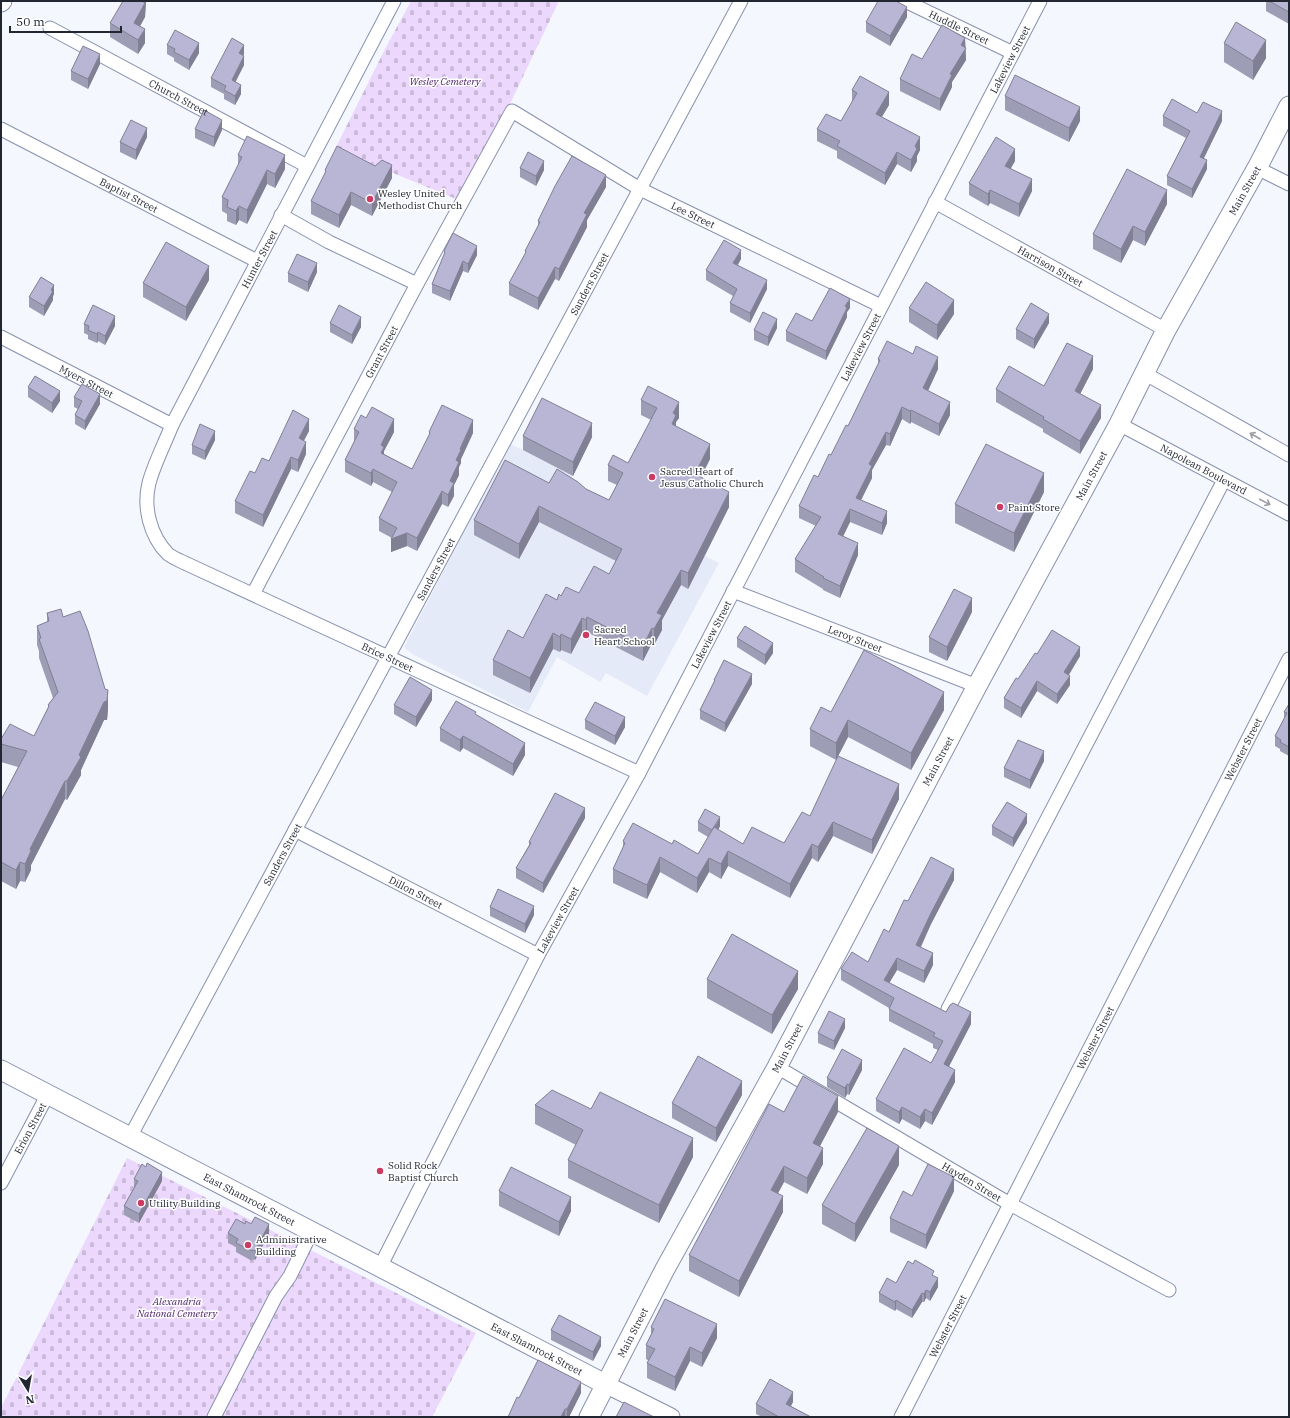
<svg xmlns="http://www.w3.org/2000/svg" width="1290" height="1418" viewBox="0 0 1290 1418" font-family="'IBM Plex Serif',serif">
<defs>
<pattern id="cemetery-stones" width="16" height="16" patternUnits="userSpaceOnUse"><rect width="16" height="16" fill="#ecd8fd"/><path d="M2 7V4a2 2 0 0 1 4 0v3zM10 15v-3a2 2 0 0 1 4 0v3z" fill="#cab9d9"/></pattern>
</defs>
<rect width="100%" height="100%" fill="#f5f7fe"/>
<path fill="#e5eaf9" d="M589,434L593,436L568,485L719,563L647,696L606,673L600,682L557,657L528,712L412,654L404,647L510,444L523,450Z"/>
<path fill="url(#cemetery-stones)" d="M411,1H559L508,108L456,199L335,149L385,49Z
M127,1158L476,1333L432,1417H1V1408Z"/>
<g fill="none" stroke-linecap="round" stroke-linejoin="round">
<g stroke="#8791ad" stroke-width="15">
<g id="minor">
<path id="s1" d="M394,1L172,425C165,443 154,464 149,483C143,507 150,536 168,554C173,558 181,561 187,564L639,773"/>
<path id="s2" d="M905,1L1013,53"/>
<path id="s3" d="M50,28L307,166"/>
<path id="s4" d="M1,129L257,261"/>
<path d="M1257,168L1289,184"/>
<path id="s5" d="M935,202L1166,330"/>
<path d="M281,215L329,242L417,284"/>
<path id="s6" d="M1,337L172,425"/>
<path d="M1144,373L1289,455"/>
<path id="s7" d="M1119,424L1289,514"/>
<path id="s8" d="M733,591L977,686"/>
<path id="s9" d="M253,594L417,284L512,111L640,189L881,306"/>
<path id="s10" d="M295,830L538,955"/>
<path d="M948,1009L1224,480"/>
<path id="s11" d="M777,1067L1010,1204L1169,1290"/>
<path id="s12" d="M130,1137L741,1"/>
<path id="s13" d="M1,1183L48,1094"/>
<path id="s14" d="M380,1267L538,955L639,773L1040,1"/>
<path d="M214,1417L276,1296L290,1276L312,1231"/>
<path id="s15" d="M901,1417L1289,659"/>
</g>
</g>
<g stroke="#8791ad" stroke-width="19">
<path id="tertiary" d="M605,1384L671,1417"/>
</g>
<g stroke="#8791ad" stroke-width="21">
<g id="secondary">
<path d="M1,2L2,1"/>
<path id="s16" d="M1,1070L605,1384"/>
<path id="s17" d="M589,1417L665,1269L777,1067L977,686L1119,424L1166,330L1257,168L1289,106"/>
</g>
</g>
<use href="#minor" stroke="#fff" stroke-width="13"/>
<use href="#tertiary" stroke="#fff" stroke-width="17"/>
<use href="#secondary" stroke="#fff" stroke-width="19"/>
</g>
<path fill="#9e9db6" d="M146,1L145,17L140,26L145,43L138,54L110,37V23Z
M1266,1H1289V24L1266,11Z
M907,17L890,46L866,32V22Z
M965,38L966,60L952,82V87L940,111L900,91V79L922,59Z
M1224,43L1266,58L1253,80L1224,62Z
M167,45L199,53L189,70L174,61V58L167,54Z
M244,54L243,56L244,65L235,82L241,94L235,105L224,99V94L211,87V78Z
M100,64L88,89L71,80V71Z
M852,90L889,105L882,117L920,150L917,156V161L911,172L897,164L885,185L837,158V151L817,141V129L841,121L852,102Z
M1005,96L1080,121L1069,142L1005,110Z
M1197,113L1222,121L1204,158L1207,169L1192,198L1167,185V176L1186,138L1163,126V116Z
M195,129L222,130L214,147L195,138Z
M147,137L136,160L120,152V142Z
M238,155L285,169L275,188L267,184L247,224L239,220L236,225L227,221V214L222,211V197L238,166Z
M1015,161L1011,168L1032,191L1019,217L990,203L988,206L969,195V183Z
M375,166L392,178L372,216L351,205L339,228L311,214V201L325,174V170Z
M520,168L544,170L536,186L520,177Z
M606,187L587,220V227L559,281L555,279L538,310L509,295V283L525,254V251L538,227V221Z
M1167,204L1145,246L1133,240L1121,263L1093,249V234Z
M444,251L477,255L468,273L463,271L450,301L432,293V284L444,255Z
M741,259L738,265L767,289L750,323L730,312V303L733,296L706,280V270Z
M317,272L308,292L288,282V273Z
M209,280L186,321L143,297V283Z
M54,294L53,296V300L44,316L29,307V297Z
M850,308L847,312V317L826,360L786,341V331Z
M909,308L954,314L937,340L909,322Z
M330,323L361,327L352,344L330,332Z
M1049,323L1034,349L1016,339V329Z
M84,324L115,326L105,345L98,341L97,343L88,339V335L84,333Z
M777,328L768,346L754,340V330Z
M878,359L938,369L928,391L950,415L939,436L911,422L910,424L902,419L890,446L886,445L872,470V478L861,500L887,523L882,535L850,522L843,536L858,555L840,598L823,590V589L795,572V559L816,526L799,518V506L818,477L848,426L878,365Z
M1093,369L1080,394L1101,418L1080,454L1043,432V429L996,402V389L1044,386Z
M28,387L60,401L52,413L28,397Z
M74,397L100,404L85,430L75,424V415L78,409L74,407Z
M641,400L679,418L676,422V426L710,459L701,477L729,507L688,589L681,585L662,620V630L654,645L652,643L643,661L587,632L586,635L582,633L571,654L561,650L560,652L553,649L530,693L493,675V660L523,638L557,600L561,596L579,593L609,574L616,561L539,522L519,559L474,535V520L549,483L586,489L609,500L617,485L608,481V465L628,463L651,420L641,415Z
M354,429L394,432L384,451V454L412,469L429,436V432L473,433L461,459V463L459,467V475L454,485V496L448,507L442,504L417,551L407,546L391,552L392,538L379,531V518L392,492L373,482L371,486L345,472V460L354,442Z
M309,431L304,440L306,454L298,472L291,469L263,527L235,513V501L255,473L269,461Z
M523,436L592,437L573,476L523,450Z
M215,440L205,460L192,454V445Z
M1044,492L1014,552L955,523V504Z
M972,612L947,661L929,652V637Z
M47,613L63,617L108,709L107,720H104L81,770V775L67,800L65,799L31,865V870L25,882L20,881L16,889L1,881V800L18,767L1,762V739L34,736L48,708V705L53,698L39,658V651L37,645V626L47,622Z
M737,638L773,653L765,665L737,647Z
M1037,654L1080,656L1069,675L1070,685L1057,704L1037,691L1021,718L1004,708V698Z
M714,680L752,684L725,732L700,719V710L714,682Z
M432,700L416,727L394,714V705Z
M1289,704V756L1280,751V749L1275,746V736L1284,718V712Z
M944,710L911,770L848,737L836,760L810,746V729L831,712Z
M476,715L525,755L513,776L463,748L460,752L440,741V728Z
M585,720L625,727L615,745L585,729Z
M1044,761L1030,789L1004,777V768Z
M899,799L872,854L833,836L818,862L812,858L790,898L728,866L721,879L709,872L697,893L660,872L647,899L613,883V869L623,848V841L672,844L698,854L708,837L698,831V822L720,826L718,830L743,844L784,843L810,816Z
M585,818L543,893L516,878V868L529,845V842Z
M1027,823L1013,847L992,835V826Z
M954,880L931,924L921,947L933,965L924,983L897,970L889,983L946,1012L971,1024L949,1066L955,1082L932,1125L925,1121L920,1129L902,1119L899,1124L876,1111V1099L931,1063L938,1050L933,1048V1044L889,1021V1008L841,980V969L868,962L889,932L908,901Z
M490,907L534,915L525,933L490,916Z
M707,979L798,989L772,1034L707,998Z
M845,1028L834,1050L818,1043V1033Z
M862,1070L849,1095L847,1094L845,1098L827,1087V1078Z
M742,1095L716,1142L672,1118V1103Z
M535,1105L591,1109L693,1157L659,1223L568,1178V1160L576,1145L535,1124Z
M784,1112H838L820,1146L823,1164L807,1194L784,1182L778,1193L783,1212L739,1297L689,1271V1255Z
M899,1165L855,1242L822,1224V1205Z
M134,1179L162,1181L139,1223L124,1215V1206L134,1188Z
M499,1191L571,1211L559,1236L499,1206Z
M954,1191L926,1249L890,1232V1218L912,1196Z
M245,1224L269,1234L255,1260L252,1259V1261L236,1252V1247L228,1243V1233Z
M934,1276L938,1287L930,1301L926,1298L924,1302H922L912,1318L896,1309L895,1311L879,1302V1293L896,1283Z
M651,1327L717,1338L702,1367L690,1361L675,1391L647,1378V1363L649,1361L646,1359V1345L651,1334Z
M551,1330L601,1346L593,1361L551,1340Z
M581,1393L569,1417H508L519,1398Z
M793,1402L791,1406L811,1417H762L756,1414V1404Z"/>
<path fill="#817f94" d="M141,1H146L145,17L134,37V23Z
M907,7V17L890,46V36Z
M145,29V43L138,54V40Z
M965,38L966,60L952,82V87L940,111V99L961,45Z
M1266,40V58L1253,80V61Z
M199,43V53L189,70V60Z
M244,45V54L239,63V53Z
M100,54V64L88,89V79Z
M244,56V65L232,89V80Z
M241,85V94L235,105V96Z
M889,92V105L876,126V114Z
M1080,107V121L1069,142V128Z
M1222,111V121L1200,166V157Z
M222,120V130L214,147V137Z
M147,128V137L136,160V150Z
M920,137V150L917,156V161L911,172V160L915,146Z
M1015,149V161L1005,178V166Z
M897,152V164L885,185V173Z
M285,155V169L275,188V174Z
M1207,160V169L1192,198V189Z
M544,161V170L536,186V176Z
M392,165V178L372,216V203Z
M267,170V184L247,224V210Z
M606,175V187L587,220V227L559,281V269L584,213Z
M1032,179V191L1019,217V204Z
M990,190V203L988,206V194Z
M1167,190V204L1145,246V232Z
M351,192V205L339,228V215Z
M239,206V220L236,225V211Z
M1133,226V240L1121,263V249Z
M477,246V255L468,273V264Z
M741,250V259L733,272V263Z
M463,261V271L450,301V291Z
M317,263V272L308,292V282Z
M209,266V280L186,321V307Z
M555,267V279L538,310V298Z
M767,280V289L750,323V313Z
M54,285V294L53,296V300L44,316V306L51,290Z
M850,299V308L847,312V317L826,360V351L845,306Z
M954,300V314L937,340V325Z
M1049,314V323L1034,349V339Z
M115,316V326L105,345V336Z
M361,317V327L352,344V335Z
M777,319V328L768,346V337Z
M98,332V341L97,343V334Z
M1093,356V369L1075,404V391Z
M938,357V369L923,401V388Z
M60,391V401L52,413V403Z
M100,394V404L85,430V421Z
M679,402V418L676,422V430L672,424L673,413Z
M950,402V415L939,436V424Z
M1101,405V418L1080,454V441Z
M902,407V419L890,446V434Z
M911,410V422L910,424V411Z
M309,419V431L299,450V438Z
M394,419V432L384,451V460L381,466V445Z
M473,420V433L461,459V463L459,467V475L454,485V496L448,507V495L450,481L456,460L460,449Z
M592,423V437L573,476V462Z
M215,431V440L205,460V451Z
M886,432V445L872,470V478L856,510V498L869,464Z
M306,442V454L298,472V460Z
M710,444V459L695,489V474Z
M291,457V469L263,527V515Z
M373,469V482L371,486V473Z
M1044,473V492L1014,552V533Z
M442,491V504L417,551V538Z
M729,492V507L688,589V573Z
M539,506V522L519,559V544Z
M850,509V522L838,547V534Z
M887,511V523L882,535V523Z
M407,533V546L391,552V539Z
M858,543V555L840,598V586Z
M681,570V585L662,620V630L654,645V629L657,613Z
M972,598V612L947,661V647Z
M587,617V632L586,635V620Z
M582,618V633L571,654V639Z
M652,628V643L643,661V646Z
M553,633V649L530,693V678Z
M561,634V650L560,652V637Z
M773,643V653L765,665V655Z
M1080,647V656L1064,682V672Z
M752,674V684L725,732V723Z
M1070,676V685L1057,704V694Z
M1037,681V691L1021,718V708Z
M108,690V709L107,720H104L81,770V775L67,800V781Z
M432,690V700L416,727V717Z
M944,692V710L911,770V753Z
M625,717V727L615,745V736Z
M848,720V737L836,760V743Z
M463,736V748L460,752V740Z
M525,743V755L513,776V764Z
M1044,751V761L1030,789V780Z
M65,781V799L31,865V870L25,882V864L30,849Z
M899,784V799L872,854V840Z
M585,808V818L543,893V883Z
M1027,814V823L1013,847V838Z
M720,817V826L713,840V830Z
M833,822V836L818,862V847Z
M812,844V858L790,898V884Z
M728,851V866L721,879V864Z
M660,857V872L647,899V885Z
M709,858V872L697,893V878Z
M20,862V881L16,889V870Z
M954,869V880L931,924L916,957V945L931,913Z
M534,906V915L525,933V924Z
M933,953V965L924,983V971Z
M897,958V970L884,992V980Z
M798,971V989L772,1034V1015Z
M971,1012V1024L944,1076V1064Z
M845,1019V1028L834,1050V1041Z
M862,1060V1070L849,1095V1085Z
M955,1070V1082L932,1125V1113Z
M742,1081V1095L716,1142V1128Z
M847,1084V1094L845,1098V1088Z
M838,1096V1112L813,1159V1143Z
M902,1107V1119L899,1124V1112Z
M925,1109V1121L920,1129V1117Z
M693,1138V1157L659,1223V1205Z
M899,1146V1165L855,1242V1224Z
M823,1148V1164L807,1194V1178Z
M784,1166V1182L771,1206V1190Z
M162,1172V1181L139,1223V1214Z
M954,1177V1191L926,1249V1235Z
M783,1196V1212L739,1297V1281Z
M571,1197V1211L559,1236V1222Z
M269,1224V1234L255,1260V1251Z
M938,1278V1287L930,1301V1292Z
M926,1290V1298L924,1302V1294Z
M922,1293V1302L912,1318V1310Z
M896,1300V1309L895,1311V1302Z
M717,1324V1338L702,1367V1353Z
M601,1337V1346L593,1361V1352Z
M690,1347V1361L675,1391V1377Z
M581,1382V1393L569,1417H567V1409Z
M793,1392V1402L786,1414V1404Z
M565,1409V1417H561Z"/>
<path fill="#b8b6d4" stroke="#817f94" d="M123,1H142L145,3L134,23L145,29L138,40L110,23Z
M878,1H896L907,7L890,36L866,22Z
M1269,1H1289V12Z
M1236,22L1266,40L1253,61L1224,43Z
M942,25L965,38L961,45L966,48L950,74L952,75L940,99L900,79L912,54L922,59Z
M175,30L199,43L189,60L174,52L175,49L167,45Z
M232,38L244,45L239,53L244,56L232,80L241,85L235,96L224,90L226,86L211,78Z
M83,46L100,54L88,79L71,71Z
M1015,75L1080,107L1069,128L1005,96Z
M860,76L889,92L876,114L920,137L915,146L917,149L911,160L897,152L885,173L837,146L840,141L817,129L826,114L841,121L857,93L852,90Z
M1172,99L1197,113L1203,102L1222,111L1200,157L1207,160L1192,189L1167,176L1190,131L1163,116Z
M204,110L222,120L214,137L195,129Z
M131,120L147,128L136,150L120,142Z
M247,136L285,155L275,174L267,170L247,210L239,206L236,211L227,207L228,200L222,197L242,157L238,155Z
M996,137L1015,149L1005,166L1032,179L1019,204L990,190L988,194L969,183Z
M337,146L375,166L382,160L392,165L372,203L351,192L339,215L311,201L326,171L325,170Z
M528,152L544,161L536,176L520,168Z
M572,156L606,175L584,213L587,214L559,269L555,267L538,298L509,283L526,252L525,251L540,222L538,221L555,186Z
M1127,169L1167,190L1145,232L1133,226L1121,249L1093,234Z
M453,233L477,246L468,264L463,261L450,291L432,284L445,252L444,251Z
M724,240L741,250L733,263L767,280L750,313L730,303L737,289L706,270Z
M166,242L209,266L186,307L143,283Z
M297,254L317,263L308,282L288,273Z
M41,277L54,285L51,290L53,291L44,306L29,297Z
M926,282L954,300L937,325L909,308Z
M830,288L850,299L845,306L847,308L826,351L786,331L796,313L812,321Z
M1031,303L1049,314L1034,339L1016,329Z
M93,305L115,316L105,336L98,332L97,334L88,330L89,326L84,324Z
M339,305L361,317L352,335L330,323Z
M763,312L777,319L768,337L754,330Z
M887,341L913,354L916,346L938,357L923,388L950,402L939,424L911,410L910,411L902,407L890,434L886,432L869,464L872,466L856,498L887,511L882,523L850,509L838,534L858,543L840,586L823,578L824,577L795,559L821,517L799,506L814,475L818,477L829,454L831,455L846,425L848,426L880,360L878,359Z
M1067,343L1093,356L1075,391L1101,405L1080,441L1043,419L1044,417L996,389L1009,366L1044,386Z
M35,376L60,391L52,403L28,387Z
M82,384L100,394L85,421L75,415L82,401L74,397Z
M648,386L679,402L673,413L676,415L672,424L710,444L695,474L729,492L688,573L681,570L657,613L662,615L654,629L652,628L643,646L587,617L586,620L582,618L571,639L561,634L560,637L553,633L530,678L493,660L508,630L523,638L546,594L557,600L559,594L561,596L566,587L579,593L594,566L609,574L622,549L539,506L519,544L474,520L505,460L549,483L557,469L578,482L586,489L609,500L623,473L608,465L613,455L628,463L657,408L641,400Z
M542,398L592,423L573,462L523,436Z
M442,405L473,420L460,449L461,450L456,460L459,462L450,481L454,483L448,495L442,491L417,538L407,533L391,539L397,528L379,518L397,482L373,469L371,473L345,460L359,432L354,429L361,415L366,418L372,407L394,419L381,445L384,447L381,453L412,469L430,433L429,432Z
M293,410L309,419L299,438L306,442L298,460L291,457L263,515L235,501L250,471L255,473L262,458L269,461Z
M200,424L215,431L205,451L192,445Z
M986,444L1044,473L1014,533L955,504Z
M954,589L972,598L947,647L929,637Z
M61,609L63,617L80,611L88,631L105,689L108,690L107,701L104,702L79,755L81,757L67,781H65L30,849L31,851L25,864L20,862L16,870L1,862V800L27,751L1,744V739L10,724L34,736L49,706L48,705L58,692L39,639L41,638L37,626L49,621L47,613Z
M745,626L773,643L765,655L737,638Z
M1052,630L1080,647L1064,672L1070,676L1057,694L1037,681L1021,708L1004,698L1016,678L1018,679L1035,653L1037,654Z
M864,650L944,692L911,753L848,720L836,743L810,729L821,707L831,712Z
M724,660L752,674L725,723L700,710L715,680H714Z
M410,677L432,690L416,717L394,705Z
M456,701L476,712L475,714L525,743L513,764L463,736L460,740L440,728Z
M595,702L625,717L615,736L585,720Z
M1289,704V747L1280,742L1281,740L1275,736L1287,713L1284,712Z
M1018,740L1044,751L1030,780L1004,768Z
M838,756L899,784L872,840L833,822L818,847L812,844L790,884L728,851L721,864L709,858L697,878L660,857L647,885L613,869L625,843L623,841L633,823L672,844L674,840L698,854L714,827L743,844L752,827L784,843L802,812L810,816Z
M555,793L585,808L543,883L516,868L531,843L529,842Z
M1007,802L1027,814L1013,838L992,826Z
M705,809L720,817L712,830L698,822Z
M931,857L954,869L931,913L916,945L933,953L924,971L897,958L884,980L946,1012L950,1005L953,1003L971,1012L944,1064L955,1070L932,1113L925,1109L920,1117L902,1107L899,1112L876,1099L904,1048L931,1063L943,1041L933,1036L935,1033L889,1009L894,998L841,969L852,952L868,962L884,929L889,932L904,900L908,901Z
M498,889L534,906L525,924L490,907Z
M732,934L798,971L772,1015L707,979Z
M829,1011L845,1019L834,1041L818,1033Z
M842,1049L862,1060L849,1085L847,1084L845,1088L827,1078Z
M698,1056L742,1081L716,1128L672,1103Z
M803,1076L838,1096L813,1143L823,1148L807,1178L784,1166L771,1190L783,1196L739,1281L689,1255L769,1104L784,1112Z
M552,1090L591,1109L600,1092L693,1138L659,1205L568,1160L583,1130L535,1105Z
M867,1128L899,1146L855,1224L822,1205Z
M147,1163L162,1172L139,1214L124,1206L138,1181L134,1179L142,1164L146,1167Z
M928,1164L954,1177L926,1235L890,1218L903,1191L912,1196Z
M511,1167L571,1197L559,1222L499,1191Z
M255,1217L269,1224L255,1251L252,1250V1251L236,1243L238,1239L228,1233L236,1219L245,1224L246,1221L251,1224Z
M915,1260L934,1271L932,1275L938,1278L930,1292L926,1290L924,1294L922,1293L912,1310L896,1300L895,1302L879,1293L887,1278L896,1283L908,1261L913,1264Z
M665,1299L717,1324L702,1353L690,1347L675,1377L647,1363L655,1349L646,1345L654,1329L651,1327Z
M559,1315L601,1337L593,1352L551,1330Z
M538,1360L581,1382L567,1409H565L561,1417H508L517,1397L519,1398Z
M770,1379L793,1392L786,1404L811,1417H779L756,1404Z
M624,1402L654,1417H616Z"/>
<defs><path id="oneway-shaft" d="M-6 0H5M1.5-3L5.5 0L1.5 3" fill="none" stroke-width="1.6" stroke-linecap="round" stroke-linejoin="round"/></defs>
<g stroke="#9c9da2">
<use href="#oneway-shaft" transform="translate(1255 436) rotate(-150)"/>
<use href="#oneway-shaft" transform="translate(1265 502) rotate(28)"/>
</g>
<g fill="#ca3c63" stroke="#fff" stroke-width="1.5">
<circle cx="370" cy="199" r="4"/>
<circle cx="652" cy="477" r="4"/>
<circle cx="1000" cy="507" r="4"/>
<circle cx="586" cy="635" r="4"/>
<circle cx="380" cy="1171" r="4"/>
<circle cx="141" cy="1203" r="4"/>
<circle cx="248" cy="1245" r="4"/>
</g>
<g text-anchor="middle" stroke-width="3" stroke-linejoin="round" paint-order="stroke">
<g font-size="10" fill="#222631" stroke="#fff">
<text dy="4" stroke="none"><textPath href="#s2" startOffset="60">Huddle Street</textPath></text>
<text dy="4" stroke="none"><textPath href="#s14" startOffset="1362">Lakeview Street</textPath></text>
<text dy="4" stroke="none"><textPath href="#s3" startOffset="146">Church Street</textPath></text>
<text dy="4" stroke="none"><textPath href="#s17" startOffset="1391">Main Street</textPath></text>
<text dy="4" stroke="none"><textPath href="#s4" startOffset="144">Baptist Street</textPath></text>
<text dy="4" stroke="none"><textPath href="#s9" startOffset="757">Lee Street</textPath></text>
<text transform="translate(259 259) rotate(-62)" y="4">Hunter Street</text>
<text dy="4" stroke="none"><textPath href="#s5" startOffset="132">Harrison Street</textPath></text>
<text dy="4" stroke="none"><textPath href="#s12" startOffset="969">Sanders Street</textPath></text>
<text dy="4" stroke="none"><textPath href="#s14" startOffset="1038">Lakeview Street</textPath></text>
<text dy="4" stroke="none"><textPath href="#s9" startOffset="274">Grant Street</textPath></text>
<text dy="4" stroke="none"><textPath href="#s6" startOffset="96">Myers Street</textPath></text>
<text dy="4" stroke="none"><textPath href="#s7" startOffset="96">Napolean Boulevard</textPath></text>
<text dy="4" stroke="none"><textPath href="#s17" startOffset="1067">Main Street</textPath></text>
<text dy="4" stroke="none"><textPath href="#s12" startOffset="645">Sanders Street</textPath></text>
<text dy="4" stroke="none"><textPath href="#s14" startOffset="714">Lakeview Street</textPath></text>
<text dy="4" stroke="none"><textPath href="#s8" startOffset="131">Leroy Street</textPath></text>
<text dy="4" stroke="none"><textPath href="#s1" startOffset="860">Brice Street</textPath></text>
<text dy="4" stroke="none"><textPath href="#s15" startOffset="750">Webster Street</textPath></text>
<text dy="4" stroke="none"><textPath href="#s17" startOffset="743">Main Street</textPath></text>
<text dy="4" stroke="none"><textPath href="#s12" startOffset="321">Sanders Street</textPath></text>
<text dy="4" stroke="none"><textPath href="#s10" startOffset="136">Dillon Street</textPath></text>
<text dy="4" stroke="none"><textPath href="#s14" startOffset="390">Lakeview Street</textPath></text>
<text dy="4" stroke="none"><textPath href="#s15" startOffset="426">Webster Street</textPath></text>
<text dy="4" stroke="none"><textPath href="#s17" startOffset="419">Main Street</textPath></text>
<text dy="4" stroke="none"><textPath href="#s13" startOffset="62">Erion Street</textPath></text>
<text dy="4" stroke="none"><textPath href="#s11" startOffset="226">Hayden Street</textPath></text>
<text dy="4" stroke="none"><textPath href="#s16" startOffset="280">East Shamrock Street</textPath></text>
<text dy="4" stroke="none"><textPath href="#s15" startOffset="102">Webster Street</textPath></text>
<text dy="4" stroke="none"><textPath href="#s17" startOffset="95">Main Street</textPath></text>
<text dy="4" stroke="none"><textPath href="#s16" startOffset="604">East Shamrock Street</textPath></text>
</g>
<g font-size="10" font-style="italic" fill="#4c2168" stroke="#fff">
<text x="445" y="85">Wesley Cemetery</text>
<text x="177" y="1305">Alexandria<tspan x="177" dy="12">National Cemetery</tspan></text>
</g>
<g font-size="10" fill="#222631" stroke="#fff" text-anchor="start">
<text x="378" y="197">Wesley United<tspan x="378" dy="12">Methodist Church</tspan></text>
<text x="660" y="475">Sacred Heart of<tspan x="660" dy="12">Jesus Catholic Church</tspan></text>
<text x="1008" y="511">Paint Store</text>
<text x="594" y="633">Sacred<tspan x="594" dy="12">Heart School</tspan></text>
<text x="388" y="1169">Solid Rock<tspan x="388" dy="12">Baptist Church</tspan></text>
<text x="149" y="1207">Utility Building</text>
<text x="256" y="1243">Administrative<tspan x="256" dy="12">Building</tspan></text>
</g>
</g>
<rect width="1290" height="1418" fill="none" stroke="#222631" stroke-width="4"/>
<g transform="translate(28 1390) rotate(169)" stroke="#ffffff" stroke-width="3" paint-order="stroke">
<path d="M0-3L7 15L0 10L-7 15Z" fill="#222631"/>
<text y="-6" font-size="11" font-weight="bold" text-anchor="middle" fill="#222631">N</text>
</g>
<path d="M10 26v6h111v-6" fill="none" stroke="#222631" stroke-width="2"/>
<text x="16" y="26" font-size="12" fill="#222631" stroke="#ffffff" stroke-width="3" paint-order="stroke">50 m</text>
</svg>
